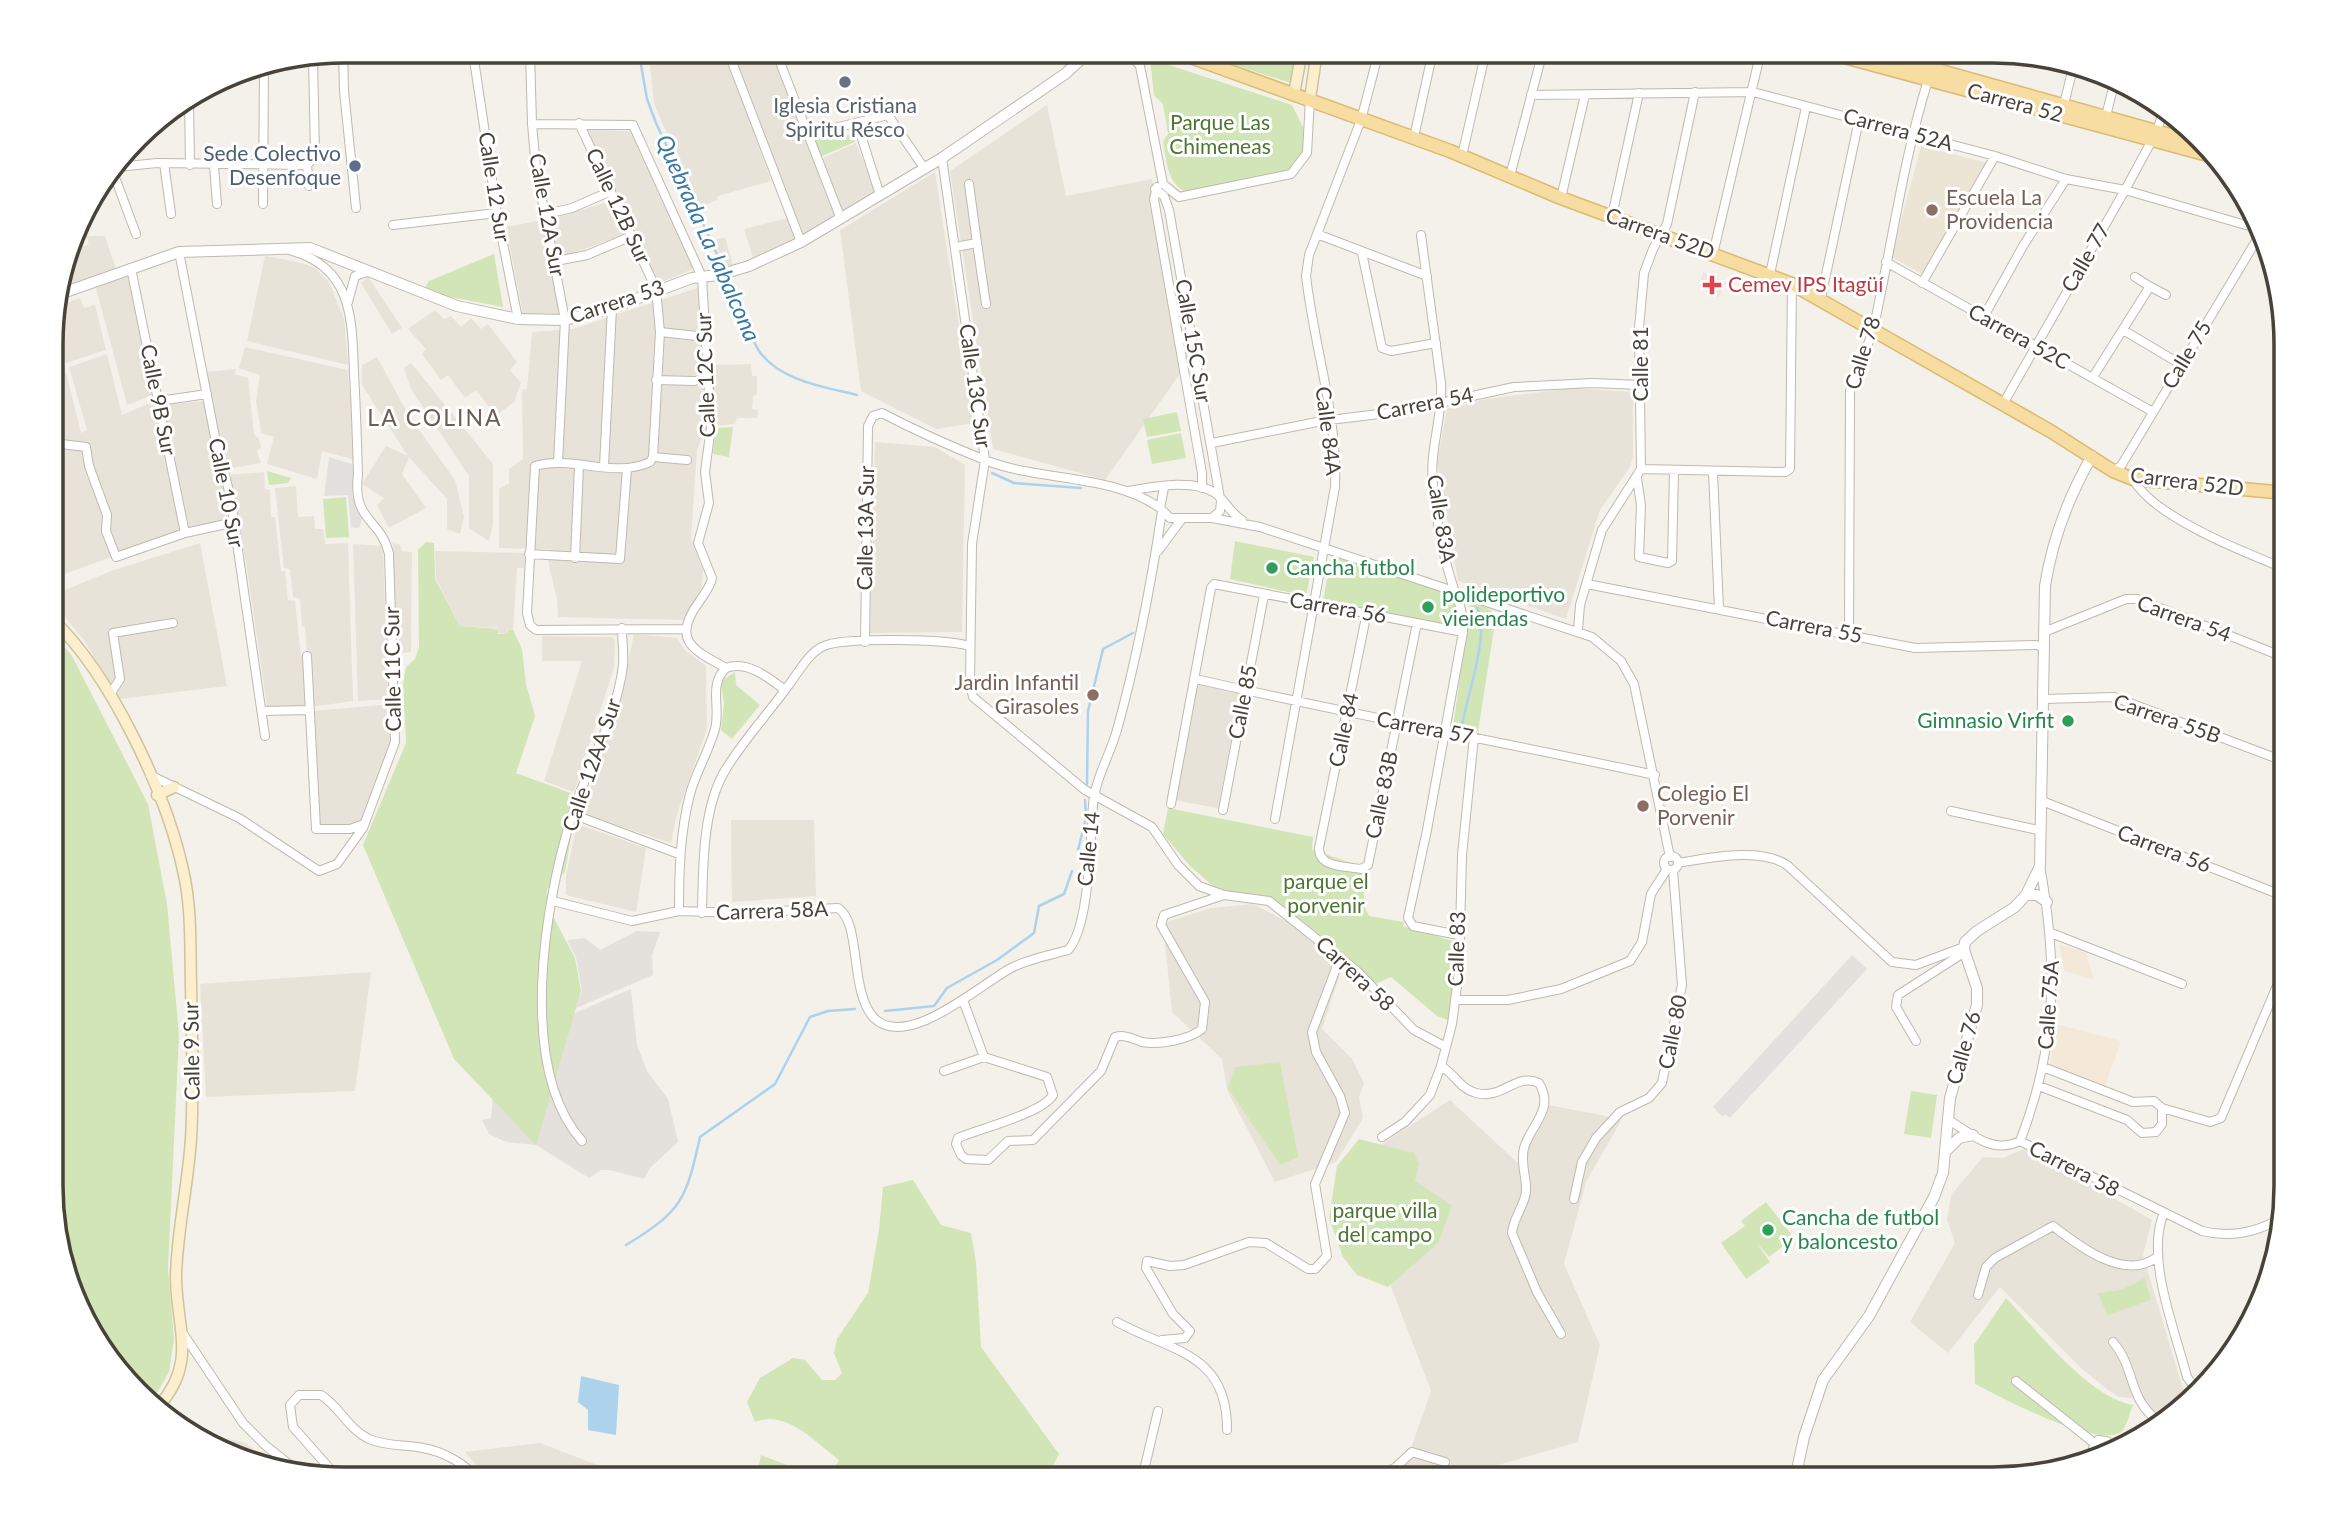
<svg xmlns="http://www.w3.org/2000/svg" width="2337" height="1530" viewBox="0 0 2337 1530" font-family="Lato,sans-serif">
<rect width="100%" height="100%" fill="#f4f1eb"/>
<path fill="#e8e3d9" d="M729,62L771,181L718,196L717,200L700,207L654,104L650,65Z
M778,62L837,217L802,237L734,63Z
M1047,105L1066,196L1152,179L1189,361L1105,480L993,449L950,171Z
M586,130L630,131L695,268L656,285Z
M856,143L876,193L843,213L821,159Z
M935,172L974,423L936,429L861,391L840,230Z
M611,201L627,234L558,258L550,219Z
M788,218L796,241L753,258L744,229Z
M543,220L561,315L555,318L523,315L506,227Z
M86,236H105L116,269L58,290L70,251L89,244Z
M725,237L733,265L726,268L714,240Z
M265,256L302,263L315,268L329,282L344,319L348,365L247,341Z
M128,274L153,395L127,405L96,288Z
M368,277L402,328L392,334L361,283Z
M700,287L707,426L697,450L691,538L703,571L701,591L683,620L558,617L557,599L548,562L550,549L499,548V489L509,483V469L523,459L522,390L527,389L532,332L573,329Z
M80,298L84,308L95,305L106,350L66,363L53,334V308Z
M435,310L444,319L451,316L461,327L471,318L481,329L488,324L517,362L510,370L521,383L514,402L496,416L476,390L465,398L448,375L441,380L422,354L426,349L408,329Z
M245,347L348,370L355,460L322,451L317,479L267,464L274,437L261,433L256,402L260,375L239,368Z
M53,348L67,376L81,433L87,430L69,367L107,354L122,415L152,402L181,532L53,578Z
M377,357L409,416L455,480L464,517L460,534L447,529V499L409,457L402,474L426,508L389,528L377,505L384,498L362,484L386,446L408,456L362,385V365Z
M411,363L493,464V523L489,541L469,528V476L411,389L404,368Z
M751,364L752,376H757V394L753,397L752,409L758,410L757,418H737L735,424L715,426L712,365Z
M236,369L235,374L248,378L254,434L259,439L261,447L257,451L261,463L226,469L206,372Z
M1573,388L1633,392V457L1630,467L1600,510L1566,619L1458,581L1437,462L1447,409L1486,399Z
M204,401L230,517L190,531L163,405Z
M875,442L935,447L965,465L962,632L870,633Z
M264,472L265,489L270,490L271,517H275L281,571H285L288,600L295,601L301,656L306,657L308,708L267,706L246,562L226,475Z
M296,486L298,517L314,516L315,529H323L325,544L348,543L353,701L311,707L305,627L302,626L300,599L293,597L290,569L284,568L275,488Z
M200,543L227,686L119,699L84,640L53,603V595L111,571Z
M393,543L400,545L402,551L412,552L411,652L396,654Z
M353,544L383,546L388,699L358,701Z
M435,551L525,553L524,568H517L513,630H507V634L498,633L497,628L460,626L436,579Z
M634,634L677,638L685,650L706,666L707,729L677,814L671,843L582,814L622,691Z
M542,636L611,637L615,640L614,668L574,792L544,781L582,661H542Z
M1190,679L1240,693L1218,808L1167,799Z
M391,704L392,740L360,824L320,826L313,711Z
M731,820H814L816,896L732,902Z
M577,824L646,848L636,912L566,895V876Z
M1253,904L1303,930L1342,968L1322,1029L1352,1059L1364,1083L1359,1097L1363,1118L1336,1162L1275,1182L1227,1090L1222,1059L1172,1012L1163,923L1211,908Z
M371,972L355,1091L206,1097L200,984Z
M1450,1100L1521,1166L1543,1104L1622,1119L1586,1182L1564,1264L1600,1345L1578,1442L1498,1465L1497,1479H1396L1409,1454L1431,1391L1387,1276L1382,1144Z
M2026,1148L2152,1220L2143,1255L2182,1386L2188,1395L2154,1426L2132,1398L2119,1397L2108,1390L2082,1369L2000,1287L1948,1353L1910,1322L1955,1243L1947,1220L1951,1195L1983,1157L2003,1158Z
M220,1437L246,1443L276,1468L250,1464L223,1450Z
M540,1443L613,1471L627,1479H488L465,1452Z"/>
<path fill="#f4e8d8" d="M2060,945L2086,953L2094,980L2064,971Z
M2056,1024L2121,1041L2105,1086L2050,1065Z"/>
<path fill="#e4e0dc" d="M637,931L660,932L652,955L653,975L576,1008L582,991L576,957L567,940L585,938L600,950Z
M631,989L637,1045L647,1071L668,1099L678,1142L650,1168L644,1179L610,1170H601L589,1178L536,1145L506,1142L489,1134L482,1120L491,1118L494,1086L557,1074L560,1056L549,1024Z"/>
<path fill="#ece5d6" d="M1921,146L1988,163L1923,274L1891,257Z"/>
<path fill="#f3e2df" d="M1703,272L1726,283L1718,298L1699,287Z"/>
<path fill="#d1e5b7" d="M1192,51H1300L1294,84Z
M1150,59L1292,105L1307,135L1304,156L1288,172L1188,193C1167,184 1167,163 1163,142L1168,134L1163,104L1154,95Z
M834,133L836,139L852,134L855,142L820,157L812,137Z
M494,254L503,307L439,295L425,288L429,281Z
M1177,412L1181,431L1147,437L1143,419Z
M733,427L729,457L713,454L716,428Z
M1181,433L1186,458L1152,464L1147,440Z
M267,471L291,478L288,483L269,485Z
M346,497L349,537L326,538L323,499Z
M1235,541L1314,557L1306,596L1230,579Z
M426,542L434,543L435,579L460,626L497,629L498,634H507L508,630H513L522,649L526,684L535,716L516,773L573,794L564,823L573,826L565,872L547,889V905L575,958L581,991L536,1145L454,1059L363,845L406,743L403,684L406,667L415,659L419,647L418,550Z
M1332,552L1451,593L1460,623L1456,629L1323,601Z
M1474,600L1492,611L1494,629L1478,732L1453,728L1470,605Z
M53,633L72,656L148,804L167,904L179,1035L168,1268L174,1339L169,1372L153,1400L90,1333L53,1224Z
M735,672L736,685L760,705L732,739L721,730L724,704L721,681Z
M1168,808L1313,837L1312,850L1361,866L1365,908L1369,916L1404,922L1403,926L1456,942L1457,978L1448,1020L1437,1016L1391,977L1375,984L1329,942L1269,898L1221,893L1190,866L1163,834Z
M1280,1062L1298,1157L1280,1165L1228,1088L1235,1067Z
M1911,1091L1937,1095L1931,1138L1904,1134Z
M1359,1139L1414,1153L1419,1164L1415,1181L1452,1206L1438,1243L1388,1287L1357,1275L1343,1257L1329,1218L1337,1166Z
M913,1180L941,1225L971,1233L976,1262L981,1347L1059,1454L1046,1479H756L761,1455L813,1475L832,1472L839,1460C816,1443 786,1409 755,1422L747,1402L760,1378L793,1358L805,1360L822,1380H835L842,1373L834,1353L837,1339L868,1293L879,1230L883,1187Z
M1766,1202L1794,1238L1769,1257L1757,1243L1770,1262L1746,1279L1721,1243L1745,1226L1741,1221Z
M2145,1278L2151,1300L2108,1315L2097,1293L2121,1290Z
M2006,1298C2038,1331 2088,1397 2133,1405C2130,1412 2127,1425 2123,1430C2103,1453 1997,1395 1975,1384L1974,1345Z"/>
<path fill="#e3e1de" d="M329,457L355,465L352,496L362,520L359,528L351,527L348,495L324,496Z
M1852,955L1867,969L1730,1118L1725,1114L1723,1117L1713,1107Z"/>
<path fill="#acd2ec" d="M581,1376L619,1385L616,1435L588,1430V1410L578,1402Z"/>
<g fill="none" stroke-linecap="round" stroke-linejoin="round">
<path stroke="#acd2ec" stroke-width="2.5" d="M640,59L647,99L656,123L724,269
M726,275C735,295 749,335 759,351C780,381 825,387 857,395
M992,473L1014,483L1081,488
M1462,726C1466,700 1491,629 1477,608
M1087,784L1088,711L1103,649L1133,633
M1078,850L1086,818L1085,800
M885,1011L934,1006L947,988L997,960L1034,933L1039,906L1064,894L1072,871
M626,1245C682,1211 686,1200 700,1137L775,1084L810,1017L828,1011L855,1009"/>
<g stroke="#bfb9ae" stroke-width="10">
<path id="minor" d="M530,51L532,124L536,168L565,320L558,463
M731,51L732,62L801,242
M1121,51L1129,53L1140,66L1163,184L1179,197L1291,174L1307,153L1310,99
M343,52L344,91L356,208
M776,52L841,219
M473,53L497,213L518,319
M1932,67L1936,51
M1531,95L1753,92L1995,156L2066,179L2125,190L2256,228
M189,99L190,165
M2064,104L2074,64
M2106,116L2115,80
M579,123L656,289L660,332L653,457
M857,123L880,195
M532,124L633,125L702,277L711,427L705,472L709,503L698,543L712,578C710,588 704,594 699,602C671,640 693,650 726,668C747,660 769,678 785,690C796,677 808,652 824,646C843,637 950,639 969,646
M810,134L888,115L924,168
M1414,137L1433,51
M1462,156L1486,51
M942,158L985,460L972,544L970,682L973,697L1085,790L1152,827L1178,865L1199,886L1224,895L1269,901L1358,972L1414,1030L1444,1046
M164,163L171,214
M307,165L315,157L313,57
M307,165L309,186
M214,166L217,204
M117,167L157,163L307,165
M113,172L136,234
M1510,176L1543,51
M969,184L977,243
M1157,187L1154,199L1202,473V488
M1155,189L1164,196L1169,210L1220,498
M1561,198L1585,95
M263,204L264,67
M546,214L572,208L611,191
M1612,216L1639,93
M393,225L497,213
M1317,234L1427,276
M1421,235L1441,383C1443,418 1429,449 1433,485C1436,515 1442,551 1451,580C1458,604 1463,605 1463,632L1427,830L1408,918L1413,926L1458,935
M955,247L977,243L986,304
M179,252L215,437L230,495L265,736
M1362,253L1382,348L1391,351L1436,343
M1713,254L1761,51
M556,261L587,255L632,236
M1886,262L2153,412
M131,268L185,533
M1770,274L1806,107
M1922,283L1995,156
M2149,286L2166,295
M1821,298L1859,120
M348,302L355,276L370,271
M1983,318L2023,246L2066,179
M2283,319V318
M2123,330L2182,365
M660,332L697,336
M2278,358L2286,416
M2093,377L2147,291L2149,286L2135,277
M656,380L694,381
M159,401L207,394
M2003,404L2125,190L2157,131L2164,109
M53,443L86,447L89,466L107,515L106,531L116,557L185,533L235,522
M1212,443L1322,421L1403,411L1514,387L1592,383L1640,385
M604,466L612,308
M1641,469L1785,472L1790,469L1792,284
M2113,471L2121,466L2259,236
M1713,472L1719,609
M1637,478L1641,505L1639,557L1668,563L1672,561L1674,471
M2133,479C2153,517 2246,553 2286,569
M1164,488L1160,508L1170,518H1212L1220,511L1221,501
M1128,491C1152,487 1193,478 1215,493C1226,501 1230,513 1242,520
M1212,518L1260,527L1592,637L1621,661L1634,684L1670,857
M1158,551L1181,520
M529,554L620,559L627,469
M575,558L579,466
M1587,584L1915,648L2036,645L2043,647
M1367,612L1319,848C1319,868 1345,866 1361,869L1368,865L1417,623
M685,629L536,630L530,625L527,613L535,466C573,455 614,479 650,462L653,457L687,460
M1578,630L1580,605L1602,530L1641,469L1639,328L1644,273L1653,249L1667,224L1695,92
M1849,632L1850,391C1854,368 1869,349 1874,326C1892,244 1903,161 1928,80
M2044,632L2126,599H2137L2286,658
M865,642L868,426L873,416L882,413C916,431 950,446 985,460C1040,482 1110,473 1160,508
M307,656L316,829H350L364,824
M1196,679C1348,714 1502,742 1655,775
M111,693L120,679L113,633L173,623
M2044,699L2114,697L2286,762
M262,711L309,710
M150,775L239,818L319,871L337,864L363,828L395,742L389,554C381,518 352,522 358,475C357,441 356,407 354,373C352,320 353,268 292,251
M2042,801L2286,897
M1171,804L1211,588L1214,584L1463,632
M1223,810L1264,595
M1951,811L2038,830
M572,814L679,854
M1275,819L1335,487C1338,417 1314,346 1306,276L1309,255L1361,120L1379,51
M1664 863a7 7 0 1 1 14 0a7 7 0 1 1-14 0Z
M1678,863C1710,858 1759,847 1787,865L1892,962L1916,965L1964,947
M553,901L632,921L679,911L740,913L838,908C862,923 849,992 874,1018C907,1051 981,984 1011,968C1028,959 1050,955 1068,950C1090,927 1090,838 1093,805C1095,779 1110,755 1117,730C1137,658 1151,585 1162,511
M679,911C679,871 680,833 690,794C696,772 709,751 715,729C721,707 708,685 726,668
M702,913C703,869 702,807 726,769C743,741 766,716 785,690
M2051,933L2182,984
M1455,1000H1508L1561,989L1630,961L1642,942L1651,894L1667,869
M1916,1041L1896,1007L1898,995L1965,952
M984,1057L1047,1077L1053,1095C1043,1113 979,1129 958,1138L956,1144L961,1155L966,1159L988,1160L1008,1141L1033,1140L1101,1071L1115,1037C1125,1034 1133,1039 1142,1042C1159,1045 1189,1040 1202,1029L1205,1002L1161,925L1164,915L1224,895
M1441,1066C1455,1074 1460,1089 1476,1093C1503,1100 1516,1072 1539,1083C1555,1110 1531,1124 1524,1148C1520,1164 1527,1177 1526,1192C1524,1207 1513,1218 1512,1233L1537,1292L1561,1334
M944,1071L984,1057L963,1000
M2039,1086L2127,1120L2142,1133L2156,1132L2162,1124V1108L2154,1101L2133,1102L2043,1067
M2162,1108L2210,1122L2221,1118L2279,981
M1947,1119C1971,1133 1991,1155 2020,1141
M1382,1137L1405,1122L1430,1095L1441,1066L1452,1024L1459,971L1462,855L1474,737
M582,1141C516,1067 545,899 573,812C589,764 617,716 623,665C624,653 622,640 622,628
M2020,1141L2202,1231C2230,1238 2258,1232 2283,1217
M2020,1141C2057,1046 2058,965 2040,866
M1574,1199L1582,1162L1596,1138L1620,1112L1649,1098L1662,1083L1682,985L1673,870
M2163,1215C2146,1260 2175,1330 2187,1377L2195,1388
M1978,1295L1986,1267L1995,1258L2053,1226C2079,1246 2125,1282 2157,1257
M1117,1322C1169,1351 1228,1352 1227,1430
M182,1332L243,1423L266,1446L299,1472
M1162,1340L1185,1338L1190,1331L1173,1314L1146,1268L1147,1261L1170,1266L1184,1265L1249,1242L1266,1243L1308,1269H1315L1327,1256L1315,1184L1345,1113L1340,1096L1316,1052L1312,1032L1340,958
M2113,1342C2136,1368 2127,1398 2159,1422
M2016,1381L2094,1443
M2095,1454L2093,1448L2098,1440L2107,1441L2110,1449
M339,1479L293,1427L290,1405L299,1395H321C340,1407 348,1429 369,1439C388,1447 404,1444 423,1448C446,1452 463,1464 480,1479
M1142,1479L1158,1411
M1375,1479L1396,1467L1412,1452L1445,1462"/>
</g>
<g stroke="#bfb9ae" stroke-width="12">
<path id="tertiary" d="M57,295L179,252L310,248L457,306L518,319L565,320L612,308L692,278L719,275L749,266L801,242L942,158L1065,74L1090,51
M2026,895H2037L2047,902
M1947,1150L1959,1138L1973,1135
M1795,1479L1804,1437L1823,1380L1869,1316L1934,1197L1943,1173L1950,1098L1977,1005V988L1964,950L1965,942L1977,931L2015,907L2026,895L2040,866L2045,586C2052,541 2069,496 2092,456"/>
</g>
<g stroke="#d0c29d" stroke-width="13">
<path id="secondary" d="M1294,94L1302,51
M1310,99L1317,51
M53,620C111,675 166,793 183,870C192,908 190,948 191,986C192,1037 194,1088 191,1139C188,1185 177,1231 176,1276C176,1328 198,1361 159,1406
M157,795L174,787"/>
</g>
<g stroke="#dbba71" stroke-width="15">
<path id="primary" d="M373,51L434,55L823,51
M1174,51L1450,151L1561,198L1792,284L2052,432L2113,471L2133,479L2286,493
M1822,51L2208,155
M1869,51L2195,142
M337,52L363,51"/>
</g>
<use href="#minor" stroke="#fff" stroke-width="8"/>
<use href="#tertiary" stroke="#fff" stroke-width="10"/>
<use href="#secondary" stroke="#fbefce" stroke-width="10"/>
<use href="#primary" stroke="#f7dda1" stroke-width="12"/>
</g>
<circle fill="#6b7280" stroke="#fff" stroke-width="2.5" cx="845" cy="82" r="7"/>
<circle fill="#5c6f8a" stroke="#fff" stroke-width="2.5" cx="355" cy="166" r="7"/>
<g fill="#8d6e63" stroke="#fff" stroke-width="2.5">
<circle cx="1932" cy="210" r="7"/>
<circle cx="1093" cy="695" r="7"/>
<circle cx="1643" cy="806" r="7"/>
</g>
<path fill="#e0444e" stroke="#fff" stroke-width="2.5" d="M1708.5 274.5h7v7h7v7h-7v7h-7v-7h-7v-7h7z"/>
<g fill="#2e9e5b" stroke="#fff" stroke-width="2.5">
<circle cx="1272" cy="568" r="7"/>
<circle cx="1428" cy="607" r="7"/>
<circle cx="2068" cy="721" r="7"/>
<circle cx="1768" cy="1230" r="7"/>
</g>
<g text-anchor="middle" stroke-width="6" stroke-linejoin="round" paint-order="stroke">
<g font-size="21" fill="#484239" stroke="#fff">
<text transform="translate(2015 103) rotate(15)" y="7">Carrera 52</text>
<text transform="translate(1898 130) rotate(15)" y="7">Carrera 52A</text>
<text transform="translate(494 187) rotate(81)" y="7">Calle 12 Sur</text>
<text transform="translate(618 206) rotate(65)" y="7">Calle 12B Sur</text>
<text transform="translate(547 215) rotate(80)" y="7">Calle 12A Sur</text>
<text transform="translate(1660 234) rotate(20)" y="7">Carrera 52D</text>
<text transform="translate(2086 258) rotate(-60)" y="7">Calle 77</text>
<text transform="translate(617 302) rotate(-18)" y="7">Carrera 53</text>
<text transform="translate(2019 337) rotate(29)" y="7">Carrera 52C</text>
<text transform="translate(1193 341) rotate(80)" y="7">Calle 15C Sur</text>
<text transform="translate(1863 353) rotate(-73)" y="7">Calle 78</text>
<text transform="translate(2187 355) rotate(-59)" y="7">Calle 75</text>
<text transform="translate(1641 364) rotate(-90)" y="7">Calle 81</text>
<text transform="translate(706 375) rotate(-92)" y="7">Calle 12C Sur</text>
<text transform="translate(975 386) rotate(82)" y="7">Calle 13C Sur</text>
<text transform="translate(158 400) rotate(79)" y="7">Calle 9B Sur</text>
<text transform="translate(1425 404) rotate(-11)" y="7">Carrera 54</text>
<text transform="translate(1328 431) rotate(83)" y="7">Calle 84A</text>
<text transform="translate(2187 482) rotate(7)" y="7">Carrera 52D</text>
<text transform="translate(226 493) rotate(79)" y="7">Calle 10 Sur</text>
<text transform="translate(1441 519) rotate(81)" y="7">Calle 83A</text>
<text transform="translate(866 528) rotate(-89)" y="7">Calle 13A Sur</text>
<text transform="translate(1338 608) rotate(10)" y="7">Carrera 56</text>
<text transform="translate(2184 619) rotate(20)" y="7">Carrera 54</text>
<text transform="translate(1814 627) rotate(11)" y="7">Carrera 55</text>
<text transform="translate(393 669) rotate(-91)" y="7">Calle 11C Sur</text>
<text transform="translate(1243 702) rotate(-79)" y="7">Calle 85</text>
<text transform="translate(2167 719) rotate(19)" y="7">Carrera 55B</text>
<text transform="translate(1425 728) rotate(11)" y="7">Carrera 57</text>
<text transform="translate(1344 730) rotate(-78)" y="7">Calle 84</text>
<text transform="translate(592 765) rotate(-71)" y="7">Calle 12AA Sur</text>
<text transform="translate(1382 795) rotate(-78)" y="7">Calle 83B</text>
<text transform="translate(1089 849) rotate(-84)" y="7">Calle 14</text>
<text transform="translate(2164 849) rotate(21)" y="7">Carrera 56</text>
<text transform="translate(772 911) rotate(-2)" y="7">Carrera 58A</text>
<text transform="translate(1457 949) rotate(-88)" y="7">Calle 83</text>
<text transform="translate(1355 974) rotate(43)" y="7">Carrera 58</text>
<text transform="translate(2049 1005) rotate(-86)" y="7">Calle 75A</text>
<text transform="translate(1673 1032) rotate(-79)" y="7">Calle 80</text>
<text transform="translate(1964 1048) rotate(-74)" y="7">Calle 76</text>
<text transform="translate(192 1051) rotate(-91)" y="7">Calle 9 Sur</text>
<text transform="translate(2074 1169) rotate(27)" y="7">Carrera 58</text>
</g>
<g font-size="21" fill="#5b616d" stroke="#fff">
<text x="845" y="113">Iglesia Cristiana<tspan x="845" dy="24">Spiritu Résco</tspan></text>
</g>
<g font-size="21" fill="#4b7630" stroke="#fff">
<text x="1220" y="130">Parque Las<tspan x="1220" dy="24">Chimeneas</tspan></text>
<text x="1326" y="889">parque el<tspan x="1326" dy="24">porvenir</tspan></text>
<text x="1385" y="1218">parque villa<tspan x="1385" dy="24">del campo</tspan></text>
</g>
<g font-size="21" fill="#4e5e75" stroke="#fff" text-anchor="end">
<text x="341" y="161">Sede Colectivo<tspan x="341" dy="24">Desenfoque</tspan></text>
</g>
<g font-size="21" fill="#785e54" stroke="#fff" text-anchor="start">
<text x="1946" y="205">Escuela La<tspan x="1946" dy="24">Providencia</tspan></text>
<text x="1079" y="690" text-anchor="end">Jardin Infantil<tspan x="1079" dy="24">Girasoles</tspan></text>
<text x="1657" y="801">Colegio El<tspan x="1657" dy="24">Porvenir</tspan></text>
</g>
<g font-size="21" fill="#be3a42" stroke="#fff" text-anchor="start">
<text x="1728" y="292">Cemev IPS Itagüí</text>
</g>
<g font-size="21" fill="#27864d" stroke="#fff" text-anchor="start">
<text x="1286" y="575">Cancha futbol</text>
<text x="1442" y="602">polideportivo<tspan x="1442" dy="24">vieiendas</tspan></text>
<text x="2054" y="728" text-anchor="end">Gimnasio Virfit</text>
<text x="1782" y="1225">Cancha de futbol<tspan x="1782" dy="24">y baloncesto</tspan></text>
</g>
<g font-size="23" font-style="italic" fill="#3778a4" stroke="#fff">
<text transform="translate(708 238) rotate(66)" y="8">Quebrada La Jabalcona</text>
</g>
<g font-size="23" letter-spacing="2" fill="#6a5f51" stroke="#fff">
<text x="435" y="426">LA COLINA</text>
</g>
</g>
<path d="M0 0H2337V1530H0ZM344 63H1993A281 281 0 0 1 2274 344V1186A281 281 0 0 1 1993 1467H344A281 281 0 0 1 63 1186V344A281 281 0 0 1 344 63Z" fill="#fff" fill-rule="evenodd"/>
<path fill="none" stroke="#484239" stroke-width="3.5" d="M344 63H1993A281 281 0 0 1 2274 344V1186A281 281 0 0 1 1993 1467H344A281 281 0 0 1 63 1186V344A281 281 0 0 1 344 63Z"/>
</svg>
